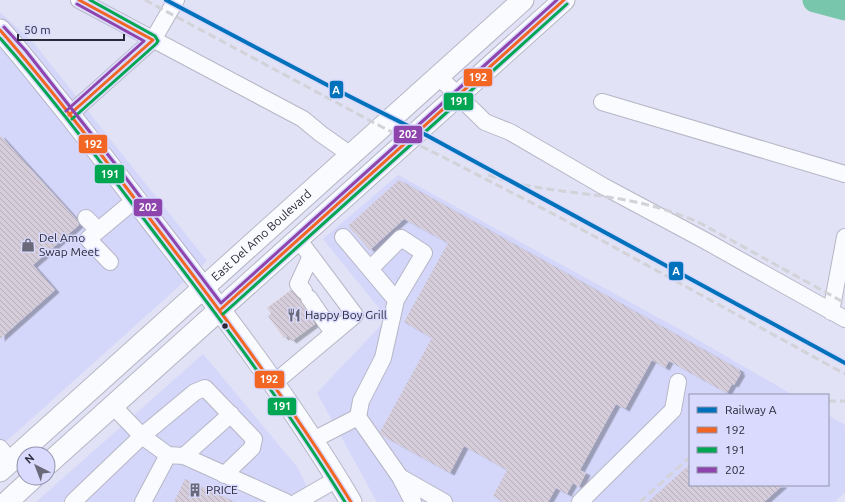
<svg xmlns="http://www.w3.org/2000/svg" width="845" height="502" viewBox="0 0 845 502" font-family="Ubuntu,sans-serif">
<defs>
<pattern id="building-back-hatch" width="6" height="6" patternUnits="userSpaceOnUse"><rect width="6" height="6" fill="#d5cdda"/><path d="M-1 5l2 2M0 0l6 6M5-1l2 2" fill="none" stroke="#b7b0bc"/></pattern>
<filter id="shadow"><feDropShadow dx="4.5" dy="2.5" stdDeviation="0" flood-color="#0004"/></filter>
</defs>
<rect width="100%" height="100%" fill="#e1e2f5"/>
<path fill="#d4d6fa" d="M0,12L33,42L207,261L0,447Z
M398,175L679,329L793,395H690V485H828V415L845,425V492L835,502H377L317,393L383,323V313L323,239Z
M203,354L298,468L314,502H36Z"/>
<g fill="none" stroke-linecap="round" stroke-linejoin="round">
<path stroke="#78c7ad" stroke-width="25" d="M815,0L845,8"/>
</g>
<path fill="url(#building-back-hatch)" filter="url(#shadow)" d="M0,135L77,220L79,225L33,265L55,290L0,339Z
M399,180L740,370L739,372L741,373L734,385L732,384L727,393L669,361L665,368L652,360L625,409L616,404L580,470L586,473L579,487L573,483L567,494L556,488L548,502H503L493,496L507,470L464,446L450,473L383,436L380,432L432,338L404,322L448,243L404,219L370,250L348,226Z
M291,290L300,299L315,324L292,341L287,336L284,338L268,316L271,313L267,308Z
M690,464V485H783L764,502H648Z
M185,479L235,502H174Z"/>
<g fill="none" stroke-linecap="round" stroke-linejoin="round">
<g stroke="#b6b6c6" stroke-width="18">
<path id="minor" d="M79,0L303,119L321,134L351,155
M438,76L485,122L510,132L603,186L704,240L845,319
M602,102L845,174
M69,115L153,40L176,0
M86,218L98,230
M343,237L370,269
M110,262L88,239L136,199
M304,291L298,284L311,256
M309,298L333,333
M831,312L845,237
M274,383L355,315L298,239
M113,406L142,436L168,455L184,456L286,502
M358,417L400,477L444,502
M313,440L358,417L361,401L383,358L396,300L424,253L401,238L370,269L396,300
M0,448L11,462
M184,456L231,414
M400,477L413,502
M73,502L142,436L195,392L205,388L254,439L252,448L224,475
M143,502L168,455
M297,502L337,479
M580,502L673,410L678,382"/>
</g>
<g stroke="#b6b6c6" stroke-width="23">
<g id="major">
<path d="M0,30C24,57 46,86 69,114C98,151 126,187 154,224C224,314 293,404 351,502"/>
<path d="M48,464L564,0"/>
<path id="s1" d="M0,471L523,0"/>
<path d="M7,502L33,478"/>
</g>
</g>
<use href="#minor" stroke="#fafbfe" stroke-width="16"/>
<use href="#major" stroke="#fafbfe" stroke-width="21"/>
<path stroke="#d2d2d8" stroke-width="3" stroke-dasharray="8 4" stroke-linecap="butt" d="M145,0L382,127L443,157L561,218L845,374
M488,175C527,189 568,191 608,197C641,202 672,210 702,224L845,303
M828,401H845
M640,502L690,457"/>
<g stroke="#d9dafd" stroke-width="6">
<path id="bus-1" d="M0,30C54,92 104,158 154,224C223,314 291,405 351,502
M69,115L153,40L79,0
M220,310L564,0"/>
</g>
<g stroke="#d9dafd" stroke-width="6">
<path id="bus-2" d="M0,38C53,98 101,163 150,227C218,316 286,406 345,502
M72,119L156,44L158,41L155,36L90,0
M223,314L567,4"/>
</g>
<g stroke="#d9dafd" stroke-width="6">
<path id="bus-3" d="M4,27L26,51L116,165L221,303L557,0
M66,111L144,41L77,4"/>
</g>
<use href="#bus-1" stroke="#f26522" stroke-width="3"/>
<use href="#bus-2" stroke="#00a651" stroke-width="3"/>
<use href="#bus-3" stroke="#8e44ad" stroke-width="3"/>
<g stroke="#d9dafd" stroke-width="7">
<path id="rail-1" d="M166,0L331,87L426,135L845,363"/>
</g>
<use href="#rail-1" stroke="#0072bc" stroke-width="4"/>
</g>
<defs>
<g id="shop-bare" transform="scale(1.08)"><path d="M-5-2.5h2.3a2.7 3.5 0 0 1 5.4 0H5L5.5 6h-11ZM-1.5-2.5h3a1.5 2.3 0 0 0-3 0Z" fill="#69697a" stroke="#d9dafd" stroke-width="2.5" paint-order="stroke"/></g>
<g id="restaurant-bare" transform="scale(1.08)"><path d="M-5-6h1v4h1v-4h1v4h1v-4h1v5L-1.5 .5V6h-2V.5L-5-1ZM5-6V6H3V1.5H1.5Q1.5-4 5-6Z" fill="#69697a" stroke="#d9dafd" stroke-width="2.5" paint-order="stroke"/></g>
<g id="building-bare" transform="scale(1.08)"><path d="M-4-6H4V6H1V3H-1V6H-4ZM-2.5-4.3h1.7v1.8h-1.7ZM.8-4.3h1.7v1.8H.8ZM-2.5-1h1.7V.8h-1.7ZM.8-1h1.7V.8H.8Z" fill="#69697a" stroke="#d9dafd" stroke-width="2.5" paint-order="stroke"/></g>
</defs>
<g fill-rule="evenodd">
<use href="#shop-bare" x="28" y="245"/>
<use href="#restaurant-bare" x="294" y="315"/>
<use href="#building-bare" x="195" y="490"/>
</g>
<circle fill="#282838" stroke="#d9dafd" stroke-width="1.5" cx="225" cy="326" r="3.5"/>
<g text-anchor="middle" stroke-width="3" stroke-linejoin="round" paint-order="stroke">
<g font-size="12" fill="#282838" stroke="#d9dafd">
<text dy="4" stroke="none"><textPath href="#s1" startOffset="352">East Del Amo Boulevard</textPath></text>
</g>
<g font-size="12" fill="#282838" stroke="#d9dafd" text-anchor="start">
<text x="39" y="242">Del Amo<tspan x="39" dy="14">Swap Meet</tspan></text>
<text x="305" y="319">Happy Boy Grill</text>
<text x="206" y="494">PRICE</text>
</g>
</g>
<g stroke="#d9dafd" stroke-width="1.5">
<rect x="463" y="68" width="30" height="19" rx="4" fill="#f26522"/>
<rect x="329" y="80" width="15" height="19" rx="4" fill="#0072bc"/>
<rect x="443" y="92" width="31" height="19" rx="4" fill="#00a651"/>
<rect x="393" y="125" width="30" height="19" rx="4" fill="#8e44ad"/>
<rect x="78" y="134" width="30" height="20" rx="4" fill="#f26522"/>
<rect x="94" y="164" width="31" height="20" rx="4" fill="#00a651"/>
<rect x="133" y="198" width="30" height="19" rx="4" fill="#8e44ad"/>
<rect x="668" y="261" width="16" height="20" rx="4" fill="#0072bc"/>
<rect x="254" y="370" width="31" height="19" rx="4" fill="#f26522"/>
<rect x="267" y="397" width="30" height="19" rx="4" fill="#00a651"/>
</g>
<g font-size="11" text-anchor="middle" font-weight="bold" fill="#fff">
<text x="478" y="81">192</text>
<text x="336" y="94">A</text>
<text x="459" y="105">191</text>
<text x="408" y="138">202</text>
<text x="93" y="148">192</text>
<text x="110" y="178">191</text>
<text x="148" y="211">202</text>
<text x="676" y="275">A</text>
<text x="269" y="383">192</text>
<text x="282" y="410">191</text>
</g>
<rect x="689" y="394" width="140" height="92" fill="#d9dafd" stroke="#9293ae"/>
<rect x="697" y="407" width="20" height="6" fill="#0072bc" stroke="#9293ae"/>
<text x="725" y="414" font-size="12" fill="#282838">Railway A</text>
<rect x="697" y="427" width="20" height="6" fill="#f26522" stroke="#9293ae"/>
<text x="725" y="434" font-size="12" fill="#282838">192</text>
<rect x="697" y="447" width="20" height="6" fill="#00a651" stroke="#9293ae"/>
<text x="725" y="454" font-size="12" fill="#282838">191</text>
<rect x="697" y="467" width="20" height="6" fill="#8e44ad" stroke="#9293ae"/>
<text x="725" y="474" font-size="12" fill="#282838">202</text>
<g transform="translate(36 466) rotate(318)"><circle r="19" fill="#d9dafd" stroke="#9293ae"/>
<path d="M0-3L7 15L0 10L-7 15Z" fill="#69697a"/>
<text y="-6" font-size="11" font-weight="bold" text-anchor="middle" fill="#282838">N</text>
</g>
<path d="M18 34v6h106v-6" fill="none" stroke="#282838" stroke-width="2"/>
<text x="24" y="34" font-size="12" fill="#282838" stroke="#d9dafd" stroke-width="3" paint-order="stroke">50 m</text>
</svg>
